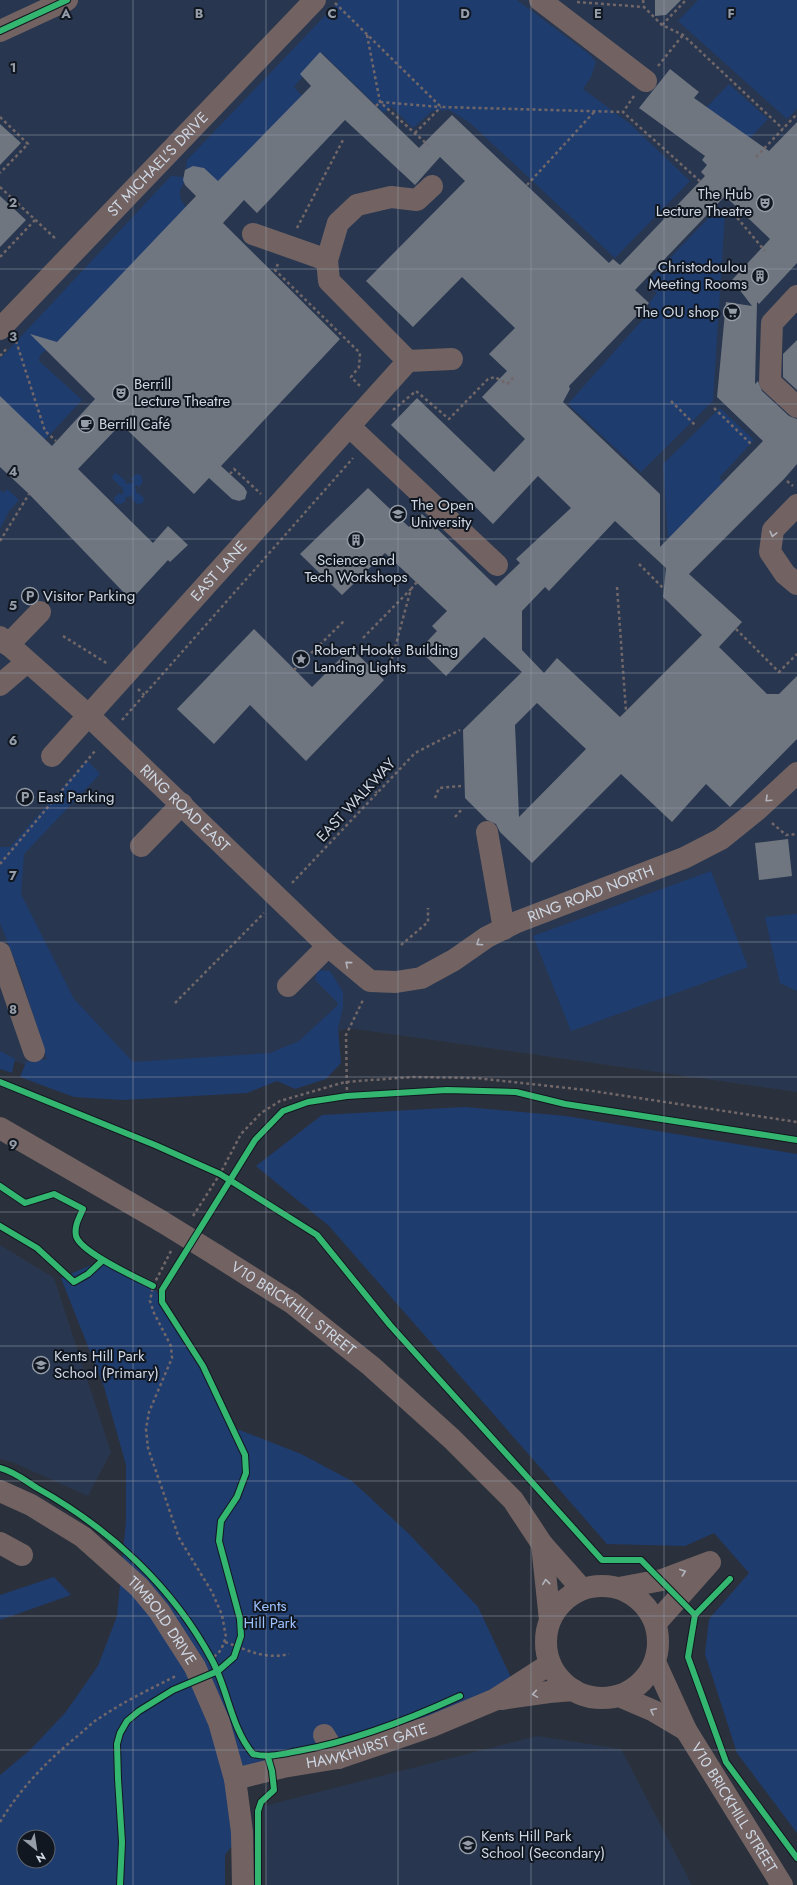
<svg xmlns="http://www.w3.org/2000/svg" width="797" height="1885" viewBox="0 0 797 1885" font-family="Jost,sans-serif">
<rect width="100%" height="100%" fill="#2b313c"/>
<path fill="#28374f" d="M0,0H797V1092L348,1028L195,1086L89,1087L0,1056Z
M0,1245L54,1278L111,1452L88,1496L12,1462L0,1459Z
M537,1736L621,1749L692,1885H266L264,1806Z"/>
<path fill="#1f3c6f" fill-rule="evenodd" d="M340,0H517L589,54L596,62L591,77L583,89L629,123L690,181L615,258L469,122L449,110L432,111L413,128L391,106L384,113L322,53L294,87L310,104L224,194L189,172L186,168L187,160Z
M698,0H797V109L787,119L678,21Z
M729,84L768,119L750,138L718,115L716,119L704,110Z
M171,176L183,177L185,181C176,193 180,202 190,211L50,349C44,351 39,353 39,361L82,400L41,444L0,410V359Z
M720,206L725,214L713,401L641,472L568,404L652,309L649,303L657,293L646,283Z
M720,408L754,440L719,478L723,482L668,539L663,464Z
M116,473L126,481L125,483L127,484L134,482L131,479L136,474L141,475L143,482L139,487L136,485L135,487L137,494L138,493L144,498L143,503L137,504L131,498L133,497L131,495L129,497H125L126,500L122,504L115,503L114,498L119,493L122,495L124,492L122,489L123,486L121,487L112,478L114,474Z
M7,489L19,500L9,511L0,529V490L3,493Z
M87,760L100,774L24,854L21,894L74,999L133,1062L270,1053L299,1041L338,1005L337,1002L315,980L318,970L330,971L343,992V1007L338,1028L341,1063L326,1079L295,1089L277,1081L247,1093L123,1100L74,1097L20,1077L26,1062L47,1059L20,973L0,923V847H10Z
M711,871L748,967L571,1031L533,936Z
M797,914V991L780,983L765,917Z
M0,1051L15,1059L12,1073L0,1069Z
M465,1107L566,1116L797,1154V1833L737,1753L705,1654L709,1619L749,1573L714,1533L685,1546L607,1544L329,1226L256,1166L322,1115Z
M103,1260L153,1286L203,1366L232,1427L301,1454L352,1481L408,1533L478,1607L515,1686L494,1700L235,1779L242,1832L225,1855V1885H0V1775L30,1750L65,1713L98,1666L117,1616L126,1521V1465L104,1387L61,1278ZM24,1837H48V1861H24Z
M54,1577L71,1595L0,1620V1595Z"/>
<path fill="#707680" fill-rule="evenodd" d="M655,0H681L666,15L655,16Z
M320,52L419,148L452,115L609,263L613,259L620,265L705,176L701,172L707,165L702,160L705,156L639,108L670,69L699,92L694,98L769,151L797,122V263L759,304L757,302L755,384L758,381L762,391L789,416L797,419V464L784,479L689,574L742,622L719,647L767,694H779L797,676V739L730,807L706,784L672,822L621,774L532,863L500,832L496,824L487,820L465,798L463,730L522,672L484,637L446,676L419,650L437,631L432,626L447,611L385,553L342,595L300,554L368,488L409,527L422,514L496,586L520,563L516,559L571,508L538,476L493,524L391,425L417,398L494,472L525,439L482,397L507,371L489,354L515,328L462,277L413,327L366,281L465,181L440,157L415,185L345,120L257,213L244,200L223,223L340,339L221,466L244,487L247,492L245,499L239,501L232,499L209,478L194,494L121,424L78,469L153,543L168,526L188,545L170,562L168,560L131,600L29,494L0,467V396L52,446L95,399L30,334L57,342L196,196L185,185L183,180L185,170L193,166L204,168L218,181L311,86L300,74ZM725,196L770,239L732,280L752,306L726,302L717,397L763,441L660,547V494L563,402L570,389L569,386L649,303L635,290ZM615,521L666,568L663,597L702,635L620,717L557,658L544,673L522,650V611L545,587L549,591ZM537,703L586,749L519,817L515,725Z
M0,124L21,143L0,165Z
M0,196L26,220L0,247Z
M797,340V390L783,377V354Z
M254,629L312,687L351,648L384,680L306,761L250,705L214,744L177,709Z
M788,839L792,876L759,880L755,843Z"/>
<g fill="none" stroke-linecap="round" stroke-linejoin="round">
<path stroke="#716768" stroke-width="2.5" stroke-dasharray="3 3" stroke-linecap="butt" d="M643,0L644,7
M577,2L644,7L662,25L683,35L783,129
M335,3L441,107L623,112
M662,25L686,0
M367,35L380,102L428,145
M658,66L683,35
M634,96L623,112L702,183
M376,106L380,102L441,107
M0,117L28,144L0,173
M415,133L441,107
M756,157L797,114
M527,185L595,111
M0,187L57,240
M739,209L734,214L765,251
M297,228L343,140
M0,257L35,220
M278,264L275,270L360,353L359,367L351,377L360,386
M16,341L45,431L56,441
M0,356L7,348
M671,401L696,426
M714,408L751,444
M393,410L416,391L449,419L488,379L495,377L507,384L514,377
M230,474L234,469L261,494
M787,481L793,486
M0,541L29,494
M639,564L664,589
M617,587L626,711
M411,589L417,582
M736,629L779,672L797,654
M63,636L108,664
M363,638L411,589L391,662
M294,670L344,621
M138,689L145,696
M122,720L353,458
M366,784L377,793
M435,798L439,788L461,786
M455,817L463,808
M772,823L786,835L797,834
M0,864L95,751
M292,883L415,753L460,730
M401,945L428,922V908
M175,1003L264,913
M347,1096L346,1035L363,1000
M0,1186L25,1203L54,1194L83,1209C79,1218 74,1226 76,1236C80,1252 137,1278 153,1286
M193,1216L220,1174L241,1134L261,1113L280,1101L345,1082L412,1077L476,1078L586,1090L797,1122
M0,1226L37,1248L74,1282L88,1274L102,1260
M171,1251L153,1286L150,1301L154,1313L171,1346L172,1358L149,1412L146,1429L148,1448L179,1538L212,1592L222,1615L226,1637L221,1650L213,1658
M225,1642C248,1650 264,1660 289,1654
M0,1822C20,1789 45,1763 75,1738C83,1732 90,1724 98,1719C123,1702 150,1689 176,1676"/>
<g stroke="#726362" stroke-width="22">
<path d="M540,0L646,81"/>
<path d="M0,31L67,0"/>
<path d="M432,186L417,200L391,197L357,205L338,223L327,260L329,281L408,361L452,359"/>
<path d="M253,234L327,260"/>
<path d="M797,296L772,323L770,382L797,407"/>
<path id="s1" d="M0,329L315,0"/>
<path d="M350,427L497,565"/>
<path d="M797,505L773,530L770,552L785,574L797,584"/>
<path id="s2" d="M0,637L88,715L328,946L370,981L396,982L421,978L454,960L487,937L517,922L684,858L721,839L757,810L797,773"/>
<path d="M8,645L40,612"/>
<path d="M0,685L27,662"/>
<path id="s3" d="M52,756L408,361"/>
<path d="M487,832L504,929"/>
<path d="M141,846L182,804"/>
<path d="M0,953L34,1051"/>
<path d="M288,986L328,946"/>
<path d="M0,1128L161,1221"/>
<path id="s4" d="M216,1255L292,1303L371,1366L452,1439L513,1500L542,1544L582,1589"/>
<path id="s5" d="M0,1491L31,1505L83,1537L139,1587L159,1611L195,1667L219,1722L235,1779L242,1832L243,1885"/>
<path d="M0,1543L22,1555"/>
<path d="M542,1544L550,1620"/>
<circle cx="602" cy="1642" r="56"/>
<path d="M619,1588L662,1580L710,1562L656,1623"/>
<path id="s6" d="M655,1662L686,1730L782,1885"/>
<path d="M619,1696L654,1711L686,1730"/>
<path d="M501,1699L549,1692L574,1690"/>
<path d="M324,1735L338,1758"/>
<path id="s7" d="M235,1779L283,1767L338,1758L432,1726L494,1700L550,1664"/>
</g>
<path stroke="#726362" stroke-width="22" d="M161,1221L216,1255"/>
<g stroke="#111720" stroke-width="8">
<path id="cycleway" d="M0,31L67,0
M0,1082L155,1145L220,1174L317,1235L390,1325L602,1560H641L695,1615
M0,1186L25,1203L54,1194L83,1209C79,1218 74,1226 76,1236C80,1252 137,1278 153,1286
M0,1226L37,1248L74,1282L88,1274L103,1260
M0,1468C13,1471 26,1481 37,1488C109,1528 173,1587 212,1660C228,1690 231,1728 253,1754C268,1758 282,1754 298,1751C354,1741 408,1720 460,1696
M730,1579L695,1615L688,1657L726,1762L797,1858
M120,1885L122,1842L118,1779L117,1744L120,1733L127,1721L139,1711L173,1690L218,1671L234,1657L241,1636L240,1619L219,1541L221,1521L237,1497L246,1473L245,1455L203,1366L162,1302V1290L255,1140L283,1111L308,1102L347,1096L447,1090L516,1092L565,1104L797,1140
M258,1885V1811L261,1802L274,1790L272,1771L268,1757"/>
</g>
<use href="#cycleway" stroke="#33b770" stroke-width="6"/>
</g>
<defs><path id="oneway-chevron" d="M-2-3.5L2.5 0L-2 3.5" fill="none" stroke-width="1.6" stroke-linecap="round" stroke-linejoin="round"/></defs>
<g stroke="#b2b4bd">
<use href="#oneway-chevron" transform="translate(773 534) rotate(104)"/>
<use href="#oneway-chevron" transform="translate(768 799) rotate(137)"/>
<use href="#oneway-chevron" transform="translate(479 943) rotate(146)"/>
<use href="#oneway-chevron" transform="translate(348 964) rotate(-140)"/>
<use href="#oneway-chevron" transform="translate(683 1572) rotate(-20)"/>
<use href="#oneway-chevron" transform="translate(546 1582) rotate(-96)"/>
<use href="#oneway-chevron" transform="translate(535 1694) rotate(171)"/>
<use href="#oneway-chevron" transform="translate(653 1711) rotate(-153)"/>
</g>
<path fill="none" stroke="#959da9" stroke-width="1" stroke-opacity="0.55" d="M133,0V1885M266,0V1885M398,0V1885M531,0V1885M664,0V1885M0,135H797M0,269H797M0,404H797M0,539H797M0,673H797M0,808H797M0,942H797M0,1077H797M0,1212H797M0,1346H797M0,1481H797M0,1616H797M0,1750H797"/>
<defs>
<g id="theatre-ring" transform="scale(0.9)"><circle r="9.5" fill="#111720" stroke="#959da9" stroke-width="1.5"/><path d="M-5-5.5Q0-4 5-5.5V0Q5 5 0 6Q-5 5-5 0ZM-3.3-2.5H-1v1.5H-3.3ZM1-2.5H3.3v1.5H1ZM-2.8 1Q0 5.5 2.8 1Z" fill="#959da9"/></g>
<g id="building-ring" transform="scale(0.9)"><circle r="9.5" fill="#111720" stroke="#959da9" stroke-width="1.5"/><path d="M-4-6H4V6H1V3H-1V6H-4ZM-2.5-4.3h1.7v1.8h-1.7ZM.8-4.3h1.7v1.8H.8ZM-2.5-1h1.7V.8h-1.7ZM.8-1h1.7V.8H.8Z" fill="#959da9"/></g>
<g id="supermarket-ring" transform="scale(0.9)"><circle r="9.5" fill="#111720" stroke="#959da9" stroke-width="1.5"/><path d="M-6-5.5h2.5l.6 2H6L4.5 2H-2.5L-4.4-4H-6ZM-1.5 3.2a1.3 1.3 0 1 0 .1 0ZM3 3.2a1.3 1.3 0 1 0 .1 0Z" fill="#959da9"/></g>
<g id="cafe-ring" transform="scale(0.9)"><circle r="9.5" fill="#111720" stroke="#959da9" stroke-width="1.5"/><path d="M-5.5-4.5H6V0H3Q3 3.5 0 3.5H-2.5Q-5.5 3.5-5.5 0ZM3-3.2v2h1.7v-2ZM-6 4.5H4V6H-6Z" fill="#959da9"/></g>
<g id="university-ring" transform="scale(0.9)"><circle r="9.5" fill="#111720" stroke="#959da9" stroke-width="1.5"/><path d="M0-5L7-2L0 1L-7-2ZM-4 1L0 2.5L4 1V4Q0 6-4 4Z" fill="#959da9"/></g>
<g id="parking-ring" transform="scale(0.9)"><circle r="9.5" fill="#111720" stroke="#959da9" stroke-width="1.5"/><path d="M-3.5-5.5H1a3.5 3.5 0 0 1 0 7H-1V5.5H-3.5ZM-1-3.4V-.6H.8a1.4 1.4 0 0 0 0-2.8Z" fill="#959da9"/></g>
<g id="sight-ring" transform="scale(0.9)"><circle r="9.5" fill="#111720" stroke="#959da9" stroke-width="1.5"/><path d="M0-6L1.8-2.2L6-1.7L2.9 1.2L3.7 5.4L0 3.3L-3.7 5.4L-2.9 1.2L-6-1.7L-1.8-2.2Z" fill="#959da9"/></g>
<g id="school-ring" transform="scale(0.9)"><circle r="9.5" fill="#111720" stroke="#959da9" stroke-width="1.5"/><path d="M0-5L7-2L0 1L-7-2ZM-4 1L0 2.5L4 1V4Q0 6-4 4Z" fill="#959da9"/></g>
</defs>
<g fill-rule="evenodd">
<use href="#theatre-ring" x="765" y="203"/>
<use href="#building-ring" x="760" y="276"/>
<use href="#supermarket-ring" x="732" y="312"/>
<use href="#theatre-ring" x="121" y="393"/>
<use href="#cafe-ring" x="86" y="424"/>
<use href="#university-ring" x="398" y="514"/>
<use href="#building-ring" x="356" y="540"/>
<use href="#parking-ring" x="30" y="596"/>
<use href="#sight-ring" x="301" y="659"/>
<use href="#parking-ring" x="25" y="797"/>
<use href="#school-ring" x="41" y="1365"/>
<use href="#school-ring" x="468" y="1845"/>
</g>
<g text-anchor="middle" stroke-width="4" stroke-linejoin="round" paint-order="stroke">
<g font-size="15" fill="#ced7e4" stroke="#111720">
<text dy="5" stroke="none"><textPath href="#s1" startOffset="228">ST MICHAEL'S DRIVE</textPath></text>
<text dy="5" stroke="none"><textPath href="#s3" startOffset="249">EAST LANE</textPath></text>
<text transform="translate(356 800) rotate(-47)" y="5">EAST WALKWAY</text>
<text dy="5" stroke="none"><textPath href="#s2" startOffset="252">RING ROAD EAST</textPath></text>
<text dy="5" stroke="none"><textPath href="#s2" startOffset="747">RING ROAD NORTH</textPath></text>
<text dy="5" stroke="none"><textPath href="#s4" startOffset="94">V10 BRICKHILL STREET</textPath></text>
<text dy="5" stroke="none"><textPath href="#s5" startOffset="211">TIMBOLD DRIVE</textPath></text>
<text dy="5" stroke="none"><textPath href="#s7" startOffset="136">HAWKHURST GATE</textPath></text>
<text dy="5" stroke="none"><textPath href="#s6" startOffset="166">V10 BRICKHILL STREET</textPath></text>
</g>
<g font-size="15" fill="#ced7e4" stroke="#111720" text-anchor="start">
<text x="752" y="199" text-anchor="end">The Hub<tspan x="752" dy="17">Lecture Theatre</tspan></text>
<text x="747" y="272" text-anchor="end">Christodoulou<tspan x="747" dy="17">Meeting Rooms</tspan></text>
<text x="719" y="317" text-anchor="end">The OU shop</text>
<text x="134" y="389">Berrill<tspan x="134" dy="17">Lecture Theatre</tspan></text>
<text x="99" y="429">Berrill Café</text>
<text x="411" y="510">The Open<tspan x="411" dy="17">University</tspan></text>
<text x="356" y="565" text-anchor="middle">Science and<tspan x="356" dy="17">Tech Workshops</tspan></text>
<text x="43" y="601">Visitor Parking</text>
<text x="314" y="655">Robert Hooke Building<tspan x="314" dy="17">Landing Lights</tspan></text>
<text x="38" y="802">East Parking</text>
<text x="54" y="1361">Kents Hill Park<tspan x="54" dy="17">School (Primary)</tspan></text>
<text x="481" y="1841">Kents Hill Park<tspan x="481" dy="17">School (Secondary)</tspan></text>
</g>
<g font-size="15" fill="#9cc1fe" stroke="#111720">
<text x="270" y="1611">Kents<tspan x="270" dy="17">Hill Park</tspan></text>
</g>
</g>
<g font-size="13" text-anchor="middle" font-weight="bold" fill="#959da9" stroke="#111720" stroke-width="4" stroke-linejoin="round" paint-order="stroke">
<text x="66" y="18">A</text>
<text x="199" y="18">B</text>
<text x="332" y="18">C</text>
<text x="465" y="18">D</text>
<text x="598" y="18">E</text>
<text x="731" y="18">F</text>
<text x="13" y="72">1</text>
<text x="13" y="207">2</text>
<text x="13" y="341">3</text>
<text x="13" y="476">4</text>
<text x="13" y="610">5</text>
<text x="13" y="745">6</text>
<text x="13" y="880">7</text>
<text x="13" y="1014">8</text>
<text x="13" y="1149">9</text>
</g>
<g transform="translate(36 1849) rotate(150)"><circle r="19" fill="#111720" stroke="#5d646e"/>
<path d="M0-3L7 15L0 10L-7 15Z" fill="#959da9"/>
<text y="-6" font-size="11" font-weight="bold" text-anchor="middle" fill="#ced7e4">N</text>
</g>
</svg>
